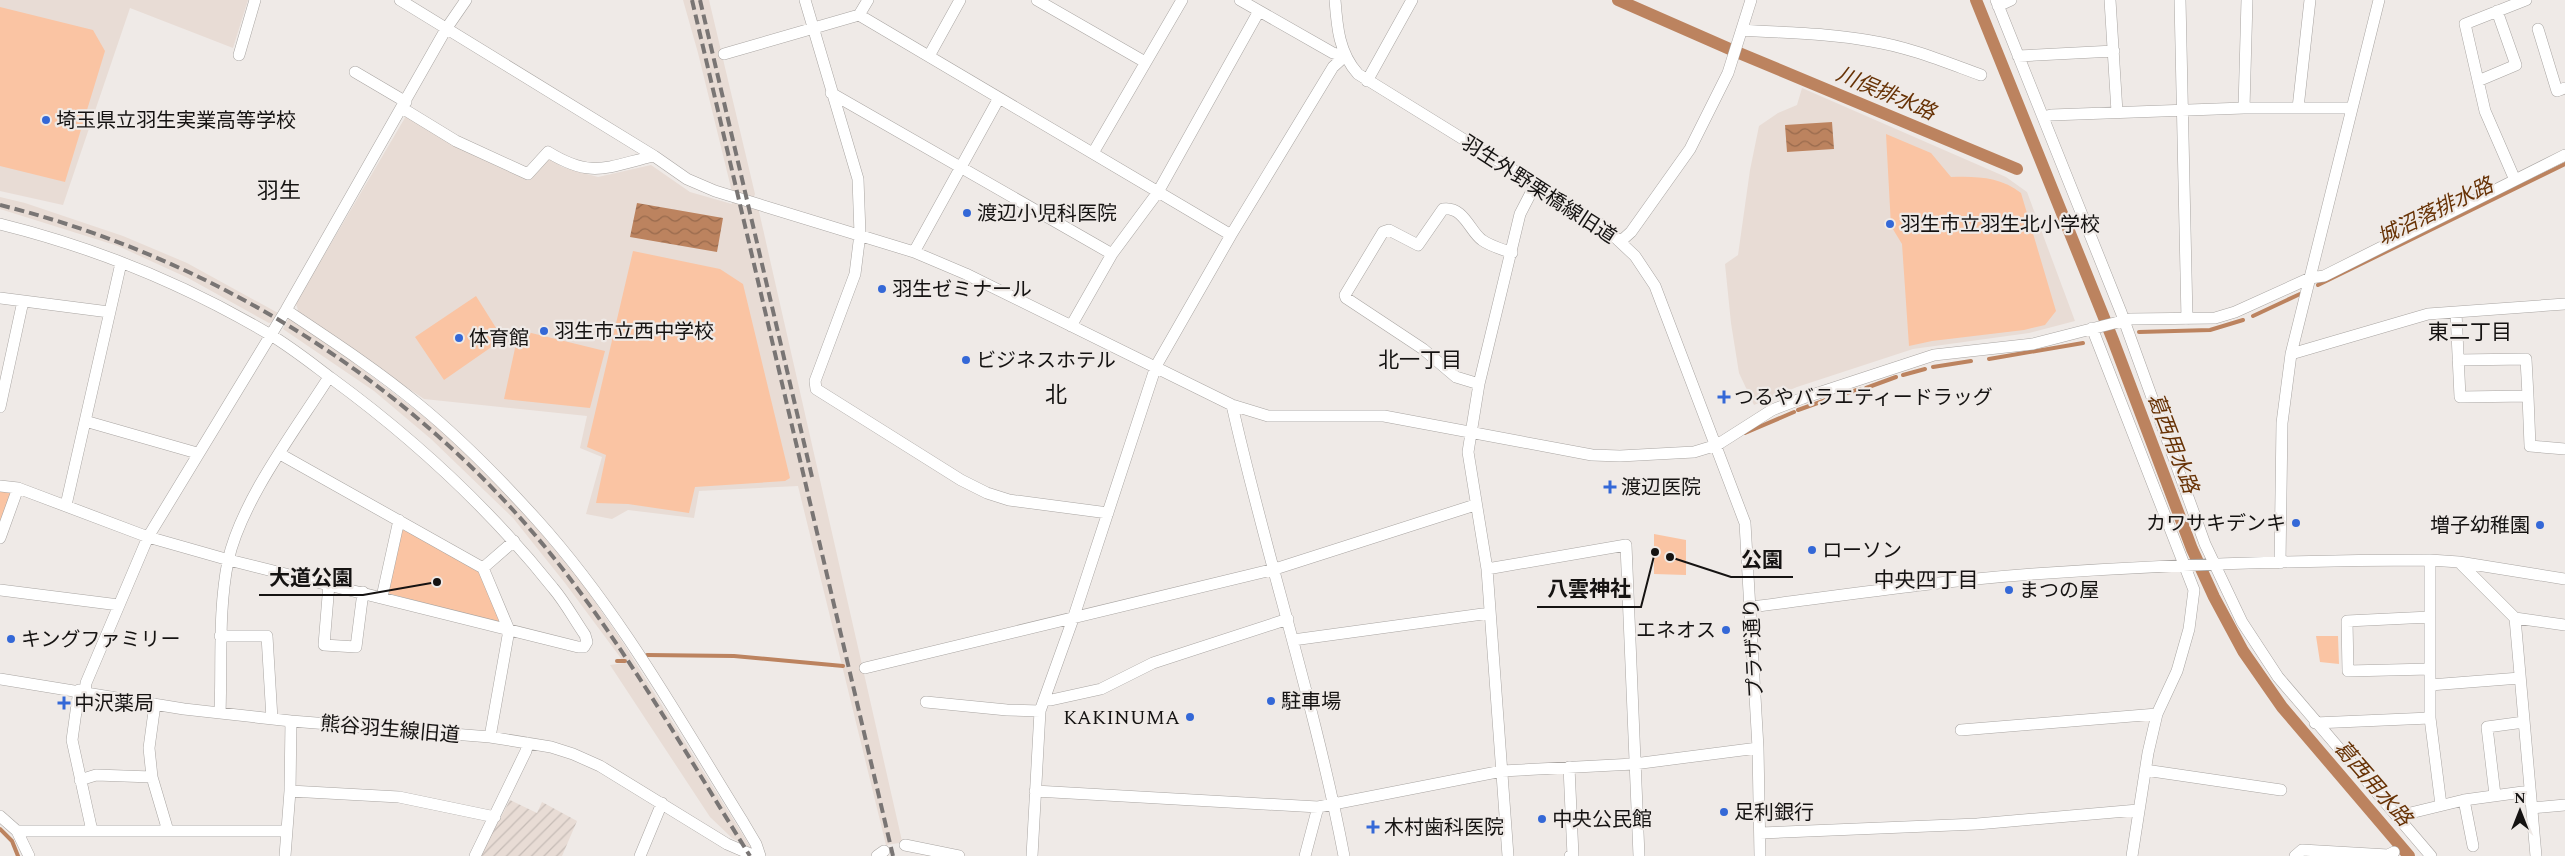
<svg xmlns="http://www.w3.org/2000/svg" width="2565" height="856" viewBox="0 0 2565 856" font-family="Spectral,'Noto Sans JP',serif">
<defs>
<pattern id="industrial-furrows" width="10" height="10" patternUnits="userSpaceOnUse" patternTransform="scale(1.25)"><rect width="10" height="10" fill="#e8dcd5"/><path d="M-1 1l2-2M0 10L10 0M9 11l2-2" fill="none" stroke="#c6bcb6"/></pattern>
<pattern id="water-waves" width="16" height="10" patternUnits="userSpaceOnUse" patternTransform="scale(1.25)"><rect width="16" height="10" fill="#bc835f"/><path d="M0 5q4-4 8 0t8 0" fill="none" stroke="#986a4d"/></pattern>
</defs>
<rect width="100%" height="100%" fill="#efeae7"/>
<path fill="#e8dcd5" d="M0,0H248L233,48L130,8L63,205L0,191Z
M683,0H709L755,194L753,199L732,192L698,53Z
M1802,88L2006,177L2027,192L2075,321L2029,333L1913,349L1797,387L1754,405L1739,373L1731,323L1725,264L1738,255L1750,170L1759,126L1778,113L1797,105Z
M406,116L529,180L550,158L562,167L598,177L651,165L690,192L732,204L733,201L758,207L902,841L899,843L886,845L798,486L699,491L694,518L628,510L612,519L586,514L602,457L580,448L587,416L424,399L299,314L296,303Z
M0,197L25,203L123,236L187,263L278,313L272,322L269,323L188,278L118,246L0,209Z
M289,318L333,346L436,426L495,482L540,532L582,583L623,643L751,848L732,838L710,817L610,665L624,663L620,657L565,583L513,518L431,439L374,391L283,329Z"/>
<path fill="url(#industrial-furrows)" d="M510,800L537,813L542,802L577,821L562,856H480Z"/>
<path fill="#fac4a3" d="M0,7L93,30L105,51L65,182L0,166Z
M1886,134L1931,153L1951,177C1976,176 2001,177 2021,193L2056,311L2045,325L2024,330L1932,341L1909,346L1902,244L1891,226Z
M633,251L720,269L743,284L790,478L785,481L695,487L689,513L628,504L596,503L606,455L587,447Z
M476,296L503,339L444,380L415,337Z
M519,330L605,351L590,408L504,399Z
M0,491L11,493L0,525Z
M401,527L480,571L502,624L387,593Z
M1654,534L1686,540V575L1654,574Z
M2316,636H2338L2339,664L2320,662Z"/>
<path fill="url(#water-waves)" d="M1832,122L1834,149L1787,152L1785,125Z
M637,203L723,218L717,252L630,237Z"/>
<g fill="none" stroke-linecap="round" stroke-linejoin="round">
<path stroke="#bc835f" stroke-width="4" d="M2318,285L2565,164
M2253,316L2300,294
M2139,332L2210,330L2243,320
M1989,359L2083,343
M1933,367L1971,361
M1903,375L1925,369
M1866,388L1896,377
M1844,394L1860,389
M1798,410L1826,400
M1745,433L1794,412
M647,655L734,656L843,666
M617,661H625
M0,829L12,841L18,856"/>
<path stroke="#bc835f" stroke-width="12" d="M1618,0L1732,50
M1976,0L2113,340L2192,549L2214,597L2243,651L2282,707L2409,856
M1739,53L2017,169"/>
<g stroke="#a9a5a2" stroke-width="12">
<path id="minor" d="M400,0L654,156L687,179L715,191L914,252L966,274L1232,405L1268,416H1384L1592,455L1620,456L1694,452L1717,445L1772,410L1803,398L1934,355L2033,344L2130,319L2215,318L2235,312L2310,278L2324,276L2565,155
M805,0L858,179L860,234L855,274L815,381L816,389L961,480L987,493L1009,500L1108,513
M1037,0L1145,62
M1240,0L1333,53L1345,56
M1335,0C1337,27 1339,53 1358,74L1602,225L1635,256L1655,286L1745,523L1758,748L1760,856
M1996,0L2121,312L2205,544L2242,622L2278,677L2431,856
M2110,0L2117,112
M2180,0L2187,319
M1998,6L2011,0
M859,15L1231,235
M2538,29L2557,91L2565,88
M1742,30C1785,33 1829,33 1871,41C1909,47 1945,62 1981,75
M724,54L859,15L868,0
M239,55L255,0
M929,56L960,0
M2018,56L2114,51
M355,72L406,102
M1367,81L1412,0
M2478,81L2516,65L2497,11
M831,93L1112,254
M402,108L456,141L528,174L548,152C592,179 606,167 654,156
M2244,108L2247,0
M2298,108L2310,0
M2043,117L2051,115L2244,108H2352
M1093,153L1182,0
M2515,180L2485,111L2465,24L2526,0
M0,224C93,247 186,285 269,334C291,347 311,363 331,378C413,438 489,508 553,588C565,602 574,619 585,635L587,642L584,647H578L229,560L148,537L18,488L0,486
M1621,241L1631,232L1690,149L1728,73L1751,0
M914,252L999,98
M0,298L109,312
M286,310C331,340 377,370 418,404C461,439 500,479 537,520C619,611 679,719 743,822L756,844L760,856
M2456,312L2460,397L2528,396L2530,446L2565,449
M1071,326L1112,254L1158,192L1259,11
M2092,328L2194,590L2189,629L2177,671L2157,714L2148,753L2132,856
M2291,354L2428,314L2565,304
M2458,360L2526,359L2528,396
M1479,384L1456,377L1423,349L1346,298L1345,295L1383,232L1389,230L1418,245L1443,209C1464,206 1470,232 1482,240C1490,246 1502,249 1512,253
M1232,405C1266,556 1315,704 1344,856
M0,407L23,301
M85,421L197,453
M280,454L483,568L509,630L490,737
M66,505L121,263
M0,538L18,488
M2430,560V718L2441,805
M2459,562L2515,618L2565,625
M2280,563L2282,423L2291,354L2379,0
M483,568L514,541
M1487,569L1626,545L1639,856
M329,584L324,645L356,647L363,592
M0,590L119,605
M382,597L399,520
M1751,607C1845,595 1939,581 2033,574C2165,565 2297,560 2430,560L2459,562L2565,579
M2515,618L2536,856
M220,636H267L272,719
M1293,640L1490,613
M865,668L1275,569L1475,505
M2430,669L2348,671L2347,621L2430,617
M0,679L184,709L291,721L490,737L551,747L573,754L600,766L727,844L755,856
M2430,685L2520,678
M79,690L72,740L92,831
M85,692L86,683L148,537L286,310L446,29L466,0
M1044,700H1051L1101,689L1153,663L1288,619
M926,702L1007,710L1040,711
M155,704L149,748L152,777L168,831
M220,713C222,662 218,611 228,561C241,501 296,429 329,377
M2315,723L2430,718
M1961,730L2157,714
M1569,767L1573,856H1570
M2145,770L2281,790
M80,780L96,775L152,777
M290,791L399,797L495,817
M1035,791L1318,807L1502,771L1634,764L1758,748
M2495,795L2487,727L2524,722
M2464,800L2473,846
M2532,808L2565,805
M0,816L17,831L29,856
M2398,816L2464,800L2530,791
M17,831H287
M1760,833L1977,824L2138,810
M905,845L959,856
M285,856L290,791L291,721
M475,856L526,751L528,743
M640,856L662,803
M877,856L884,851
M1032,856L1040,711L1073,619L1156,366L1231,235L1333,67L1345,56
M1305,856L1318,807
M1508,856L1487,569L1468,452L1479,384L1520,214L1535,185
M2295,856L2302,850L2388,855L2394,852"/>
</g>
<use href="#minor" stroke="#fff" stroke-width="11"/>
<path stroke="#797574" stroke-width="4" stroke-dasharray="10 5" stroke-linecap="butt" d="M692,0L893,856
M700,0L812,477
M0,205C229,262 440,400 580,592C642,676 695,768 750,856"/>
</g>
<g fill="#3468d7" stroke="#efeae7" stroke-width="2">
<circle cx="46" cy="120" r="5"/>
<circle cx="967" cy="213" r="5"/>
<circle cx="1890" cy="224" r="5"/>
<circle cx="882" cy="289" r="5"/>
<circle cx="544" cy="331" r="5"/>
<circle cx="459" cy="338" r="5"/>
<circle cx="966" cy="360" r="5"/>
<path d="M1721.5 389.5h5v5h5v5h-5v5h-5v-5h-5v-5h5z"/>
<path d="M1607.5 479.5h5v5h5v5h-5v5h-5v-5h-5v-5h5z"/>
<circle cx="2296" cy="523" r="5"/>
<circle cx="2540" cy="525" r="5"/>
<circle cx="1812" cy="550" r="5"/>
<circle cx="2009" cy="590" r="5"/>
<circle cx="1726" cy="630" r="5"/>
<circle cx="11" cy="639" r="5"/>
<circle cx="1271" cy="701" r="5"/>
<path d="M61.5 695.5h5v5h5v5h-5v5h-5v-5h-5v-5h5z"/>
<circle cx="1190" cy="717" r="5"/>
<circle cx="1724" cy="812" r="5"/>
<circle cx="1542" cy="819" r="5"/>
<path d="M1370.5 819.5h5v5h5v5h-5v5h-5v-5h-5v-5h5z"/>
</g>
<g text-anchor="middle" stroke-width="4.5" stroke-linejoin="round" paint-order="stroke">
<g font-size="20" fill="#151312" stroke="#efeae7" text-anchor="start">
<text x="56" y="127">埼玉県立羽生実業高等学校</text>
<text x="977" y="220">渡辺小児科医院</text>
<text x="1900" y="231">羽生市立羽生北小学校</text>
<text x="892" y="296">羽生ゼミナール</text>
<text x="554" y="338">羽生市立西中学校</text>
<text x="469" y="345">体育館</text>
<text x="976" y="367">ビジネスホテル</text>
<text x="1734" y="404">つるやバラエティードラッグ</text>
<text x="1621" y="494">渡辺医院</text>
<text x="2286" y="530" text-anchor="end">カワサキデンキ</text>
<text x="2530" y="532" text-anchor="end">増子幼稚園</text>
<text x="1822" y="557">ローソン</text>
<text x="2019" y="597">まつの屋</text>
<text x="1716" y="637" text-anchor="end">エネオス</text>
<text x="21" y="646">キングファミリー</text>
<text x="1281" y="708">駐車場</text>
<text x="74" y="710">中沢薬局</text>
<text x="1180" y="724" text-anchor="end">KAKINUMA</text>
<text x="1734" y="819">足利銀行</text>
<text x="1552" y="826">中央公民館</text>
<text x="1384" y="834">木村歯科医院</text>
</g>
<g font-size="20" fill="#151312" stroke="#efeae7">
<text transform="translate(1539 189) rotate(33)" y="7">羽生外野栗橋線旧道</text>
<text transform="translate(1753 648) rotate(-93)" y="7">プラザ通り</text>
<text transform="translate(390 729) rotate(5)" y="7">熊谷羽生線旧道</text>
</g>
<g font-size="21" font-style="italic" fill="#673205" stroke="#efeae7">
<text transform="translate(1886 93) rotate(23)" y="7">川俣排水路</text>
<text transform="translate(2435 211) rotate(-26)" y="7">城沼落排水路</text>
<text transform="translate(2173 443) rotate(69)" y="7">葛西用水路</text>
<text transform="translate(2373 783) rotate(49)" y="7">葛西用水路</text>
</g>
<g font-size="21" fill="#151312" stroke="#efeae7">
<text x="2470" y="339">東二丁目</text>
<text x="1420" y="367">北一丁目</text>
<text x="1926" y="587">中央四丁目</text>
</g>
<g font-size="22" fill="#151312" stroke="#efeae7">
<text x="279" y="198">羽生</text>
<text x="1056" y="402">北</text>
</g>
</g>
<path fill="none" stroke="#151312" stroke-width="2" d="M1670 557L1731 577H1793M437 582L363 595H259M1655 552L1641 607H1537"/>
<g fill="#151312" stroke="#efeae7" stroke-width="2">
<circle cx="1670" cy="557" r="5"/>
<circle cx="437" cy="582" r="5"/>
<circle cx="1655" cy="552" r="5"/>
</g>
<g font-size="21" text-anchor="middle" font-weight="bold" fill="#151312" stroke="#efeae7" stroke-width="4.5" stroke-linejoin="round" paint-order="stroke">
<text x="1762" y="567">公園</text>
<text x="311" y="585">大道公園</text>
<text x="1589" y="596">八雲神社</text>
</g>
<g transform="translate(2520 811)" stroke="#efeae7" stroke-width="4" paint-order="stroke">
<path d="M0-4L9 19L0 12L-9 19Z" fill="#151312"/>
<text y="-8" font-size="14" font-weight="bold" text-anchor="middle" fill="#151312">N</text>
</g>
</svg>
